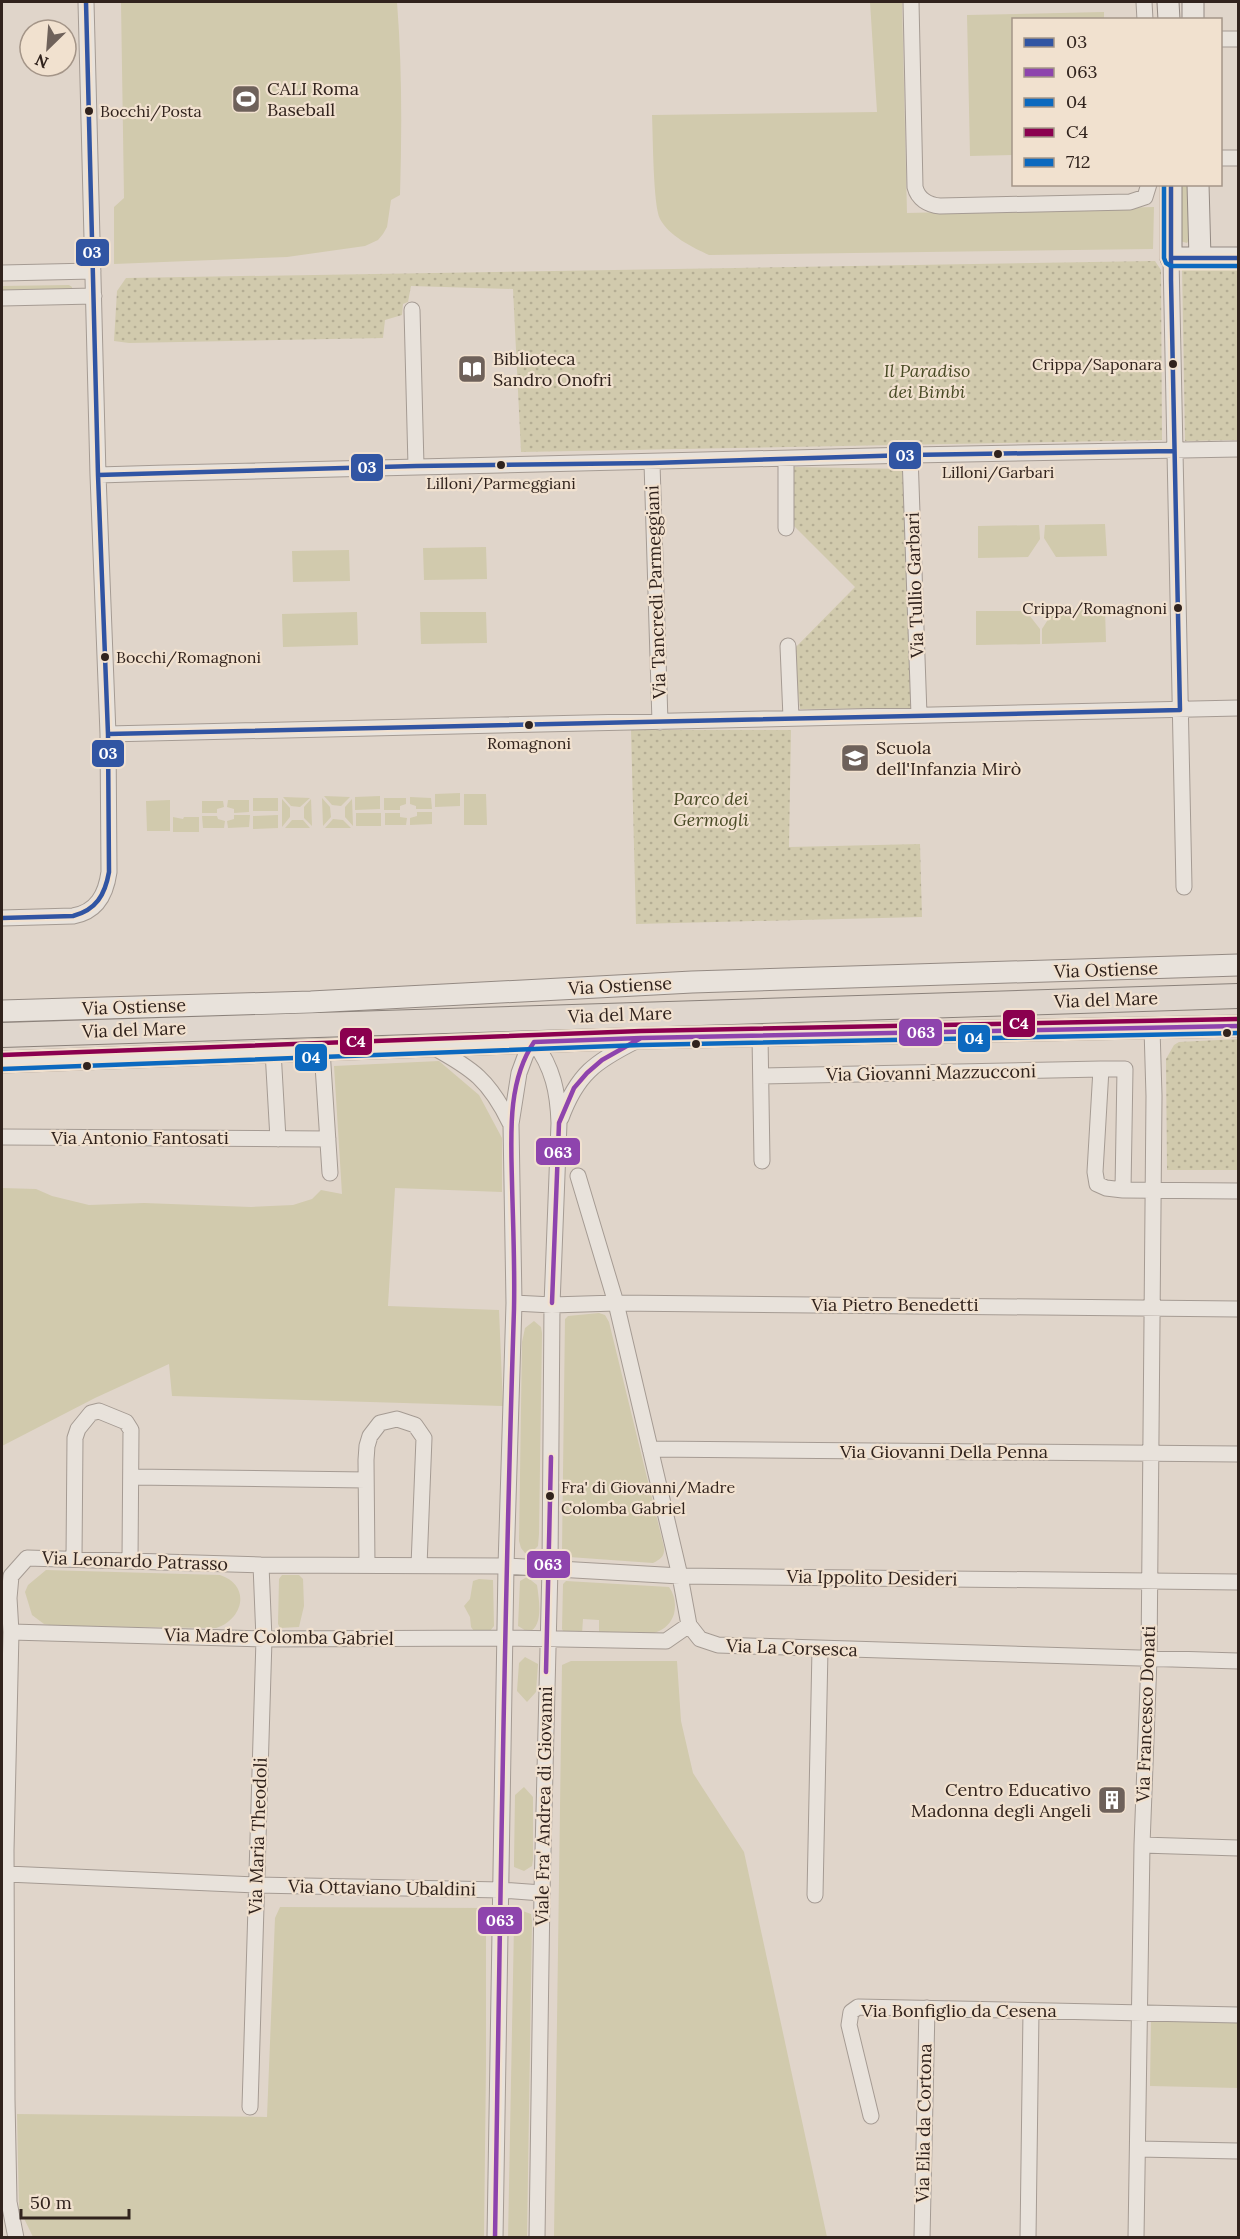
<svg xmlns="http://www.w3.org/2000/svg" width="1240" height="2239" viewBox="0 0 1240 2239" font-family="Lora,serif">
<defs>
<pattern id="park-dots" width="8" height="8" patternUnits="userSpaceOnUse" patternTransform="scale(1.5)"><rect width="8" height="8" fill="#d1caad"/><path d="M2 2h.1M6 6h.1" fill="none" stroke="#b4ad94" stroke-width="1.8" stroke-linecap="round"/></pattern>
</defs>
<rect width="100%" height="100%" fill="#e0d5ca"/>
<path fill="#d1caad" d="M121,2H397C402,66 402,130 400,195L391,200L387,227L383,234L378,240L365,246L287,257L114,264V207L124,198Z
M870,2H902L907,213L1154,207L1153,249L709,255C692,247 669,236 660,219C653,205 653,135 652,115L877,112Z
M1104,12V19L1014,20L1013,155L970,156L967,15Z
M1178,185H1188L1189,240L1187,243L1180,241Z
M69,285L72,287V290L2,293V286Z
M1105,524L1107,556L1056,557L1044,538L1045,525Z
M1039,525L1040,539L1028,557L978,558V526Z
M486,547L487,579L424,580L423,548Z
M349,550L350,581L293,582L292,551Z
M1105,609L1106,642L1042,644V629L1054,610Z
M976,611H1026L1040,629V644L976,645Z
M357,612L358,645L283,647L282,614Z
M420,612H486L487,643L421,644Z
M460,793V806L435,807V794Z
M464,794H486L487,825H464Z
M324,796L350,797L341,806L332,805Z
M380,796V809L355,810V797Z
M283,797L310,798L300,807L291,806Z
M410,797L431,798L432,809H416V806L410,804Z
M253,798H278V811H253Z
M322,798L330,807L331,817L323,826Z
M384,798H406V804L400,806V810H384Z
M282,799L290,808V817L282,827Z
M311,799L312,826L304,818V807Z
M352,799L353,826L345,817V807Z
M170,800V831H147L146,801Z
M228,800H249V812L234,813V809L227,807Z
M202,801H223L224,807L217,809V813H202Z
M417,812H432V824L410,825V818L417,816Z
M356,813H381V826H356Z
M385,813H400V817L407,818L406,825H385Z
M234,815H250L249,827L228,828L227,821L234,819Z
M278,815V828L253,829V816Z
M202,816H217L218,819L225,821L224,828H203Z
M173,817L183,819L184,817H199V832H173Z
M333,819L343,820L351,828H325Z
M292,820H303L310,828H285Z
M439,1061L479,1095L502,1138V1192L395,1188L388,1306L499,1310L503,1406L172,1396L169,1364L95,1398L2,1446V1188L36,1189L52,1196L89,1205L144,1203L251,1207L293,1205L312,1199L321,1190L342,1194L334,1066Z
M599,1313L605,1315L609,1322L664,1547C665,1556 661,1559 653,1563L569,1557L562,1550L565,1319L568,1316Z
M534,1321L541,1327L542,1333L539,1534L538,1546L532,1552L525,1553L521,1548L519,1541L522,1342L525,1328Z
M46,1570L220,1575C251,1585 244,1619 216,1628L55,1626L44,1624L32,1615L25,1592L28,1585Z
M282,1575H299L303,1579L304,1606L299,1627L280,1628L278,1624L279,1579Z
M527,1577L537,1585C539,1599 544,1628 528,1632L518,1626L520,1581Z
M479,1579L493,1580L494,1626L490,1631H474L471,1627L470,1617L464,1606L470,1599L473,1581Z
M566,1581L669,1587C675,1595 676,1605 674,1614C665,1643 623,1635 599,1635V1620L583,1619L582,1634L564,1633L562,1629L563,1584Z
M525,1657L538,1664L536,1692L527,1702L517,1691L519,1663Z
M571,1661H677L681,1721L693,1773L744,1852L827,2237H554L562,1665Z
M524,1787L533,1797V1860L532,1866L524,1871L514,1867V1861L515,1795Z
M280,1907L486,1908V2065L484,2237H33L19,2208L17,2114L267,2117L275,1918Z
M520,1910L531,1914L532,1921L527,2237L508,2238L514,1925L515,1916Z
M1151,2020L1238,2022V2088L1150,2086Z"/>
<path fill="url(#park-dots)" d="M1155,261L1161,270L1162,440L521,452L513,289L411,286L408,302L403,304L402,315L385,320L383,338L129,343L114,341L117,291L126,278Z
M1182,267H1238V440L1185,441Z
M794,467L905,469L913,708L800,709L793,650L855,587L794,526Z
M631,730H791L789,847L920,844L922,917L636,924Z
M1238,1039V1170H1167L1166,1059L1174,1045L1179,1042Z"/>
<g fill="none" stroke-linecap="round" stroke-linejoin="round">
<g stroke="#a59b93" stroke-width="17">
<path id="street" d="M911,2L915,187C918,199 928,205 940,206L1130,202L1145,197L1149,184
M1144,2L1145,20
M1220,39H1238
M1220,158H1238
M1171,258L1184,887
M2,273L93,271
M2,298L94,296
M412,310L416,466
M910,455L919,715
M786,459V528
M652,463L660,722
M98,475C369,467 640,462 912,455C1021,452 1130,452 1238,449
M788,646L791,718
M108,734L1238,708
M2,918L73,916C97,912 106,894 109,872L108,734L98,475L86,2
M760,1036L762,1161
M433,1047C473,1069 489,1080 510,1123
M322,1050L330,1173
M273,1051L278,1139
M761,1076L1101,1069
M561,1118C577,1074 596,1061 636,1041
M2,1137L328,1139
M578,1176L616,1303L680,1576L689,1625L700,1639L718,1645L1238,1661
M1123,1190L1125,1069H1101L1095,1172L1097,1184L1106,1188L1123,1190L1238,1191
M514,1303L552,1305L616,1303L1238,1309
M650,1449L1238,1454
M131,1477L366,1480
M74,1558L75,1438L78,1429L91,1413L99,1411L126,1422L131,1430L130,1560
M367,1565L366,1460L367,1446L370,1436L380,1423L397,1419L415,1425L424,1438L419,1566
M11,1632L264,1639L505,1638L666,1641L689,1625
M1142,1845L1238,1848
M7,1874L257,1885L501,1890L542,1893
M815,1895L820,1649
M250,2107L264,1639L261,1565
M871,2116L849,2025L851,2012L858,2007L1238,2015
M1138,2149L1238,2151
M16,2238L9,2202L7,2100L6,1850L11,1632L9,1598L11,1576L27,1558L261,1565L506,1566L680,1576L1238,1582
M495,2238L506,1566L514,1303L511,1124L519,1073L526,1054L534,1042C553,1068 558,1092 559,1123L552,1305L550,1567L542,1893L537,2238
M922,2238L927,2008
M1028,2238L1031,2011
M1136,2238L1142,1845L1149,1659L1154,1096L1152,1028"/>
</g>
<g stroke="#948a83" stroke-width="23">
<path id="secondary" d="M1168,2L1169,20
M1193,2V20
M1171,184V258H1238
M1198,184L1200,258
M2,1011L311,1002L692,982L1238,965
M2,1062L641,1038L1238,1026"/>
</g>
<g stroke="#8a817a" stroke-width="26">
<path id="primary" d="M2,1035L1238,996"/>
</g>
<use href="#street" stroke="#e8e2db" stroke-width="15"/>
<use href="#secondary" stroke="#e8e2db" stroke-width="21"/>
<use href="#primary" stroke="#dfd6cd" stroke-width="24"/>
<g stroke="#f1e1cf" stroke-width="9">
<path id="bus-1" d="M1171,258H1238
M98,475L416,466L652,463L910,455L1174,451
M108,734L1180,710L1171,280V184
M2,918L73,916C96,910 105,895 109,872L108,734L98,475L86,2"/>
</g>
<g stroke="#f1e1cf" stroke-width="9">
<path id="bus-2" d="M552,1303L559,1123L574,1088L587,1073L602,1060L641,1038
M546,1672L551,1457
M495,2238C500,1928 504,1618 514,1309C515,1267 513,1225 512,1182C511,1136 507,1082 534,1042L641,1038L1238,1026"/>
</g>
<g stroke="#f1e1cf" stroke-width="9">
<path id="bus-3" d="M2,1069L641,1045L1238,1033"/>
</g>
<g stroke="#f1e1cf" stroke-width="9">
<path id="bus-4" d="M2,1055L641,1031L1238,1019"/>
</g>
<g stroke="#f1e1cf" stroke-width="9">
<path id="bus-5" d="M1164,184V258L1166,263L1171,266H1238"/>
</g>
<use href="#bus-1" stroke="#3155a3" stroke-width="4.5"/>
<use href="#bus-2" stroke="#8e44ad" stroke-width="4.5"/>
<use href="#bus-3" stroke="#0c69bf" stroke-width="4.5"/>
<use href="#bus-4" stroke="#8b004f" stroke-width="4.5"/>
<use href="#bus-5" stroke="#0c69bf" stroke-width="4.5"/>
</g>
<defs>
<g id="stadium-square" transform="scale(1.5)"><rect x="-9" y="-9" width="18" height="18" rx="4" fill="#6e615a" stroke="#f1e1cf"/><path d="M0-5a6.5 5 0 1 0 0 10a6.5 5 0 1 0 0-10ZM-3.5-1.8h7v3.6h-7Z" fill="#fff"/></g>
<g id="library-square" transform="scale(1.5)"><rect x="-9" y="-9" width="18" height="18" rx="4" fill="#6e615a" stroke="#f1e1cf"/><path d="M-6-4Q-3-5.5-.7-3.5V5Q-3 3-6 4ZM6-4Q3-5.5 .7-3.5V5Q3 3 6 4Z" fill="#fff"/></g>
<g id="school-square" transform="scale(1.5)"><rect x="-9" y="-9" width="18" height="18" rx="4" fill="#6e615a" stroke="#f1e1cf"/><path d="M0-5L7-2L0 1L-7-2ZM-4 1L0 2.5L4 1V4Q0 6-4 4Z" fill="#fff"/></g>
<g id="building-square" transform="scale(1.5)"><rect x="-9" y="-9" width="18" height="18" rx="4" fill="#6e615a" stroke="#f1e1cf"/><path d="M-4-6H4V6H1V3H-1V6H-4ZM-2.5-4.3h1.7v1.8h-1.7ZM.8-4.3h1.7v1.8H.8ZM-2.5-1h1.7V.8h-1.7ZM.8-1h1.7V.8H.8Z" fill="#fff"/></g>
</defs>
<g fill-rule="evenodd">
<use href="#stadium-square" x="246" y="99"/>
<use href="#library-square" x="472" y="369"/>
<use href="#school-square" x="855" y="758"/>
<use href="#building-square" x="1112" y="1800"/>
</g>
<g fill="#31231d" stroke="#f1e1cf" stroke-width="2">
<circle cx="89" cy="111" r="5"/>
<circle cx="1173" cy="364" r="5"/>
<circle cx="998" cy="454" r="5"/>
<circle cx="501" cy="465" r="5"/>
<circle cx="1178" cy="608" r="5"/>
<circle cx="105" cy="657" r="5"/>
<circle cx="529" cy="725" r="5"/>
<circle cx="1227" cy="1033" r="5"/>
<circle cx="696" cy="1044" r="5"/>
<circle cx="87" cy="1066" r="5"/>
<circle cx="550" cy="1496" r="5"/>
</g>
<g text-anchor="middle" stroke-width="4.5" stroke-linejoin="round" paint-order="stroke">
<g font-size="16" fill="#31231d" stroke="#f1e1cf" text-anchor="start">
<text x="100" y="117">Bocchi/Posta</text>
<text x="1162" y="370" text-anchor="end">Crippa/Saponara</text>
<text x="998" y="478" text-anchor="middle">Lilloni/Garbari</text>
<text x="501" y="489" text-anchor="middle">Lilloni/Parmeggiani</text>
<text x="1167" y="614" text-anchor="end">Crippa/Romagnoni</text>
<text x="116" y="663">Bocchi/Romagnoni</text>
<text x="529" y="749" text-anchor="middle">Romagnoni</text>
<text x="561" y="1493">Fra' di Giovanni/Madre<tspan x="561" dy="21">Colomba Gabriel</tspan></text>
</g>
<g font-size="18" fill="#31231d" stroke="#f1e1cf" text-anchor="start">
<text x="267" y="95">CALI Roma<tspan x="267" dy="21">Baseball</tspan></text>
<text x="493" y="365">Biblioteca<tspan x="493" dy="21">Sandro Onofri</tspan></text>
<text x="876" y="754">Scuola<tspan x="876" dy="21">dell'Infanzia Mirò</tspan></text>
<text x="1091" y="1796" text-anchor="end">Centro Educativo<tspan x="1091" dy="21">Madonna degli Angeli</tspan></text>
</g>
<g font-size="18" font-style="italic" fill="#494b26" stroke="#f1e1cf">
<text x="927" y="377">Il Paradiso<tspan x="927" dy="21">dei Bimbi</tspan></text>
<text x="711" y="805">Parco dei<tspan x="711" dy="21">Germogli</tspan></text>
</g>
<g font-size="18" fill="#31231d" stroke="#f1e1cf">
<text transform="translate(915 585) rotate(-92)" y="6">Via Tullio Garbari</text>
<text transform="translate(656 592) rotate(-92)" y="6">Via Tancredi Parmeggiani</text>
<text transform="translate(1106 970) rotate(-2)" y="6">Via Ostiense</text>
<text transform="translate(620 986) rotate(-3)" y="6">Via Ostiense</text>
<text transform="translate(1106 1000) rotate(-2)" y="6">Via del Mare</text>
<text transform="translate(134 1007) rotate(-2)" y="6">Via Ostiense</text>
<text transform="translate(620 1015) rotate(-2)" y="6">Via del Mare</text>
<text transform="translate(134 1030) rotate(-2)" y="6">Via del Mare</text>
<text transform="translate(931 1073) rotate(-1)" y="6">Via Giovanni Mazzucconi</text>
<text x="140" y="1144">Via Antonio Fantosati</text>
<text x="895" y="1311">Via Pietro Benedetti</text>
<text x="944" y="1458">Via Giovanni Della Penna</text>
<text transform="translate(135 1561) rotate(2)" y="6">Via Leonardo Patrasso</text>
<text transform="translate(872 1578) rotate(1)" y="6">Via Ippolito Desideri</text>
<text transform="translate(279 1637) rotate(1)" y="6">Via Madre Colomba Gabriel</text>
<text transform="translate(792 1648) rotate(2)" y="6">Via La Corsesca</text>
<text transform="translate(1146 1714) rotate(-88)" y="6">Via Francesco Donati</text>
<text transform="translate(544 1806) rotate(-89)" y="6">Viale Fra' Andrea di Giovanni</text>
<text transform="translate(258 1836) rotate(-88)" y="6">Via Maria Theodoli</text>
<text transform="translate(382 1888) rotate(1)" y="6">Via Ottaviano Ubaldini</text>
<text x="959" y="2017">Via Bonfiglio da Cesena</text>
<text transform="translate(924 2123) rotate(-89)" y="6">Via Elia da Cortona</text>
</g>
</g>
<g stroke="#f1e1cf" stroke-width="2">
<rect x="75" y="238" width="35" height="29" rx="6" fill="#3155a3"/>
<rect x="888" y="441" width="34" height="29" rx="6" fill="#3155a3"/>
<rect x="350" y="453" width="34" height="29" rx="6" fill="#3155a3"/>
<rect x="91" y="739" width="34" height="29" rx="6" fill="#3155a3"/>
<rect x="1002" y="1009" width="34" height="29" rx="6" fill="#8b004f"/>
<rect x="898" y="1018" width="45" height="29" rx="6" fill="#8e44ad"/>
<rect x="957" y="1024" width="34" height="29" rx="6" fill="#0c69bf"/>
<rect x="339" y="1027" width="34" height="29" rx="6" fill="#8b004f"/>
<rect x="294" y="1043" width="34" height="29" rx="6" fill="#0c69bf"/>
<rect x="535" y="1137" width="46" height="29" rx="6" fill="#8e44ad"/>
<rect x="526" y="1550" width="45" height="29" rx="6" fill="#8e44ad"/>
<rect x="477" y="1906" width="46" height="29" rx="6" fill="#8e44ad"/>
</g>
<g font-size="16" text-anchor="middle" font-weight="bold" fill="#fff">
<text x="92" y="258">03</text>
<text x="905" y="461">03</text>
<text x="367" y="473">03</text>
<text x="108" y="759">03</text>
<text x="1019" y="1029">C4</text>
<text x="921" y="1038">063</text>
<text x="974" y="1044">04</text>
<text x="356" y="1047">C4</text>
<text x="311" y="1063">04</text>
<text x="558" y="1158">063</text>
<text x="548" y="1570">063</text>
<text x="500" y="1926">063</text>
</g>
<rect width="1240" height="2239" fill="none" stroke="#31231d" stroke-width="6"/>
<rect x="1012" y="18" width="210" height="168" fill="#f1e1cf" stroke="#a49588" stroke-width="1.5"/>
<rect x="1024" y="38" width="30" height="9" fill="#3155a3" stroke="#a49588" stroke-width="1.5"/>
<text x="1066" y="48" font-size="18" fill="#31231d">03</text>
<rect x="1024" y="68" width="30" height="9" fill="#8e44ad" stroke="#a49588" stroke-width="1.5"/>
<text x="1066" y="78" font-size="18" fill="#31231d">063</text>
<rect x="1024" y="98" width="30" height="9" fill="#0c69bf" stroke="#a49588" stroke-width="1.5"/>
<text x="1066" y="108" font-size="18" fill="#31231d">04</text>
<rect x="1024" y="128" width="30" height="9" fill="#8b004f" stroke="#a49588" stroke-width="1.5"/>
<text x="1066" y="138" font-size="18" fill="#31231d">C4</text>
<rect x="1024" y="158" width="30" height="9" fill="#0c69bf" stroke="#a49588" stroke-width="1.5"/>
<text x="1066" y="168" font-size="18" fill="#31231d">712</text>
<g transform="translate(48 48) rotate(205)"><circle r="28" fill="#f1e1cf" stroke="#a49588" stroke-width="1.5"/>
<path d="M0-4.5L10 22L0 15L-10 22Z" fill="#6e615a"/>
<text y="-9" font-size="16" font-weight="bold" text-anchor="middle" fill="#31231d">N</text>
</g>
<path d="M21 2209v9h108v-9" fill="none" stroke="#31231d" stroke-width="3"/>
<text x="30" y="2209" font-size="18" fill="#31231d" stroke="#f1e1cf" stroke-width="4.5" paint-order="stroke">50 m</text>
</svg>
